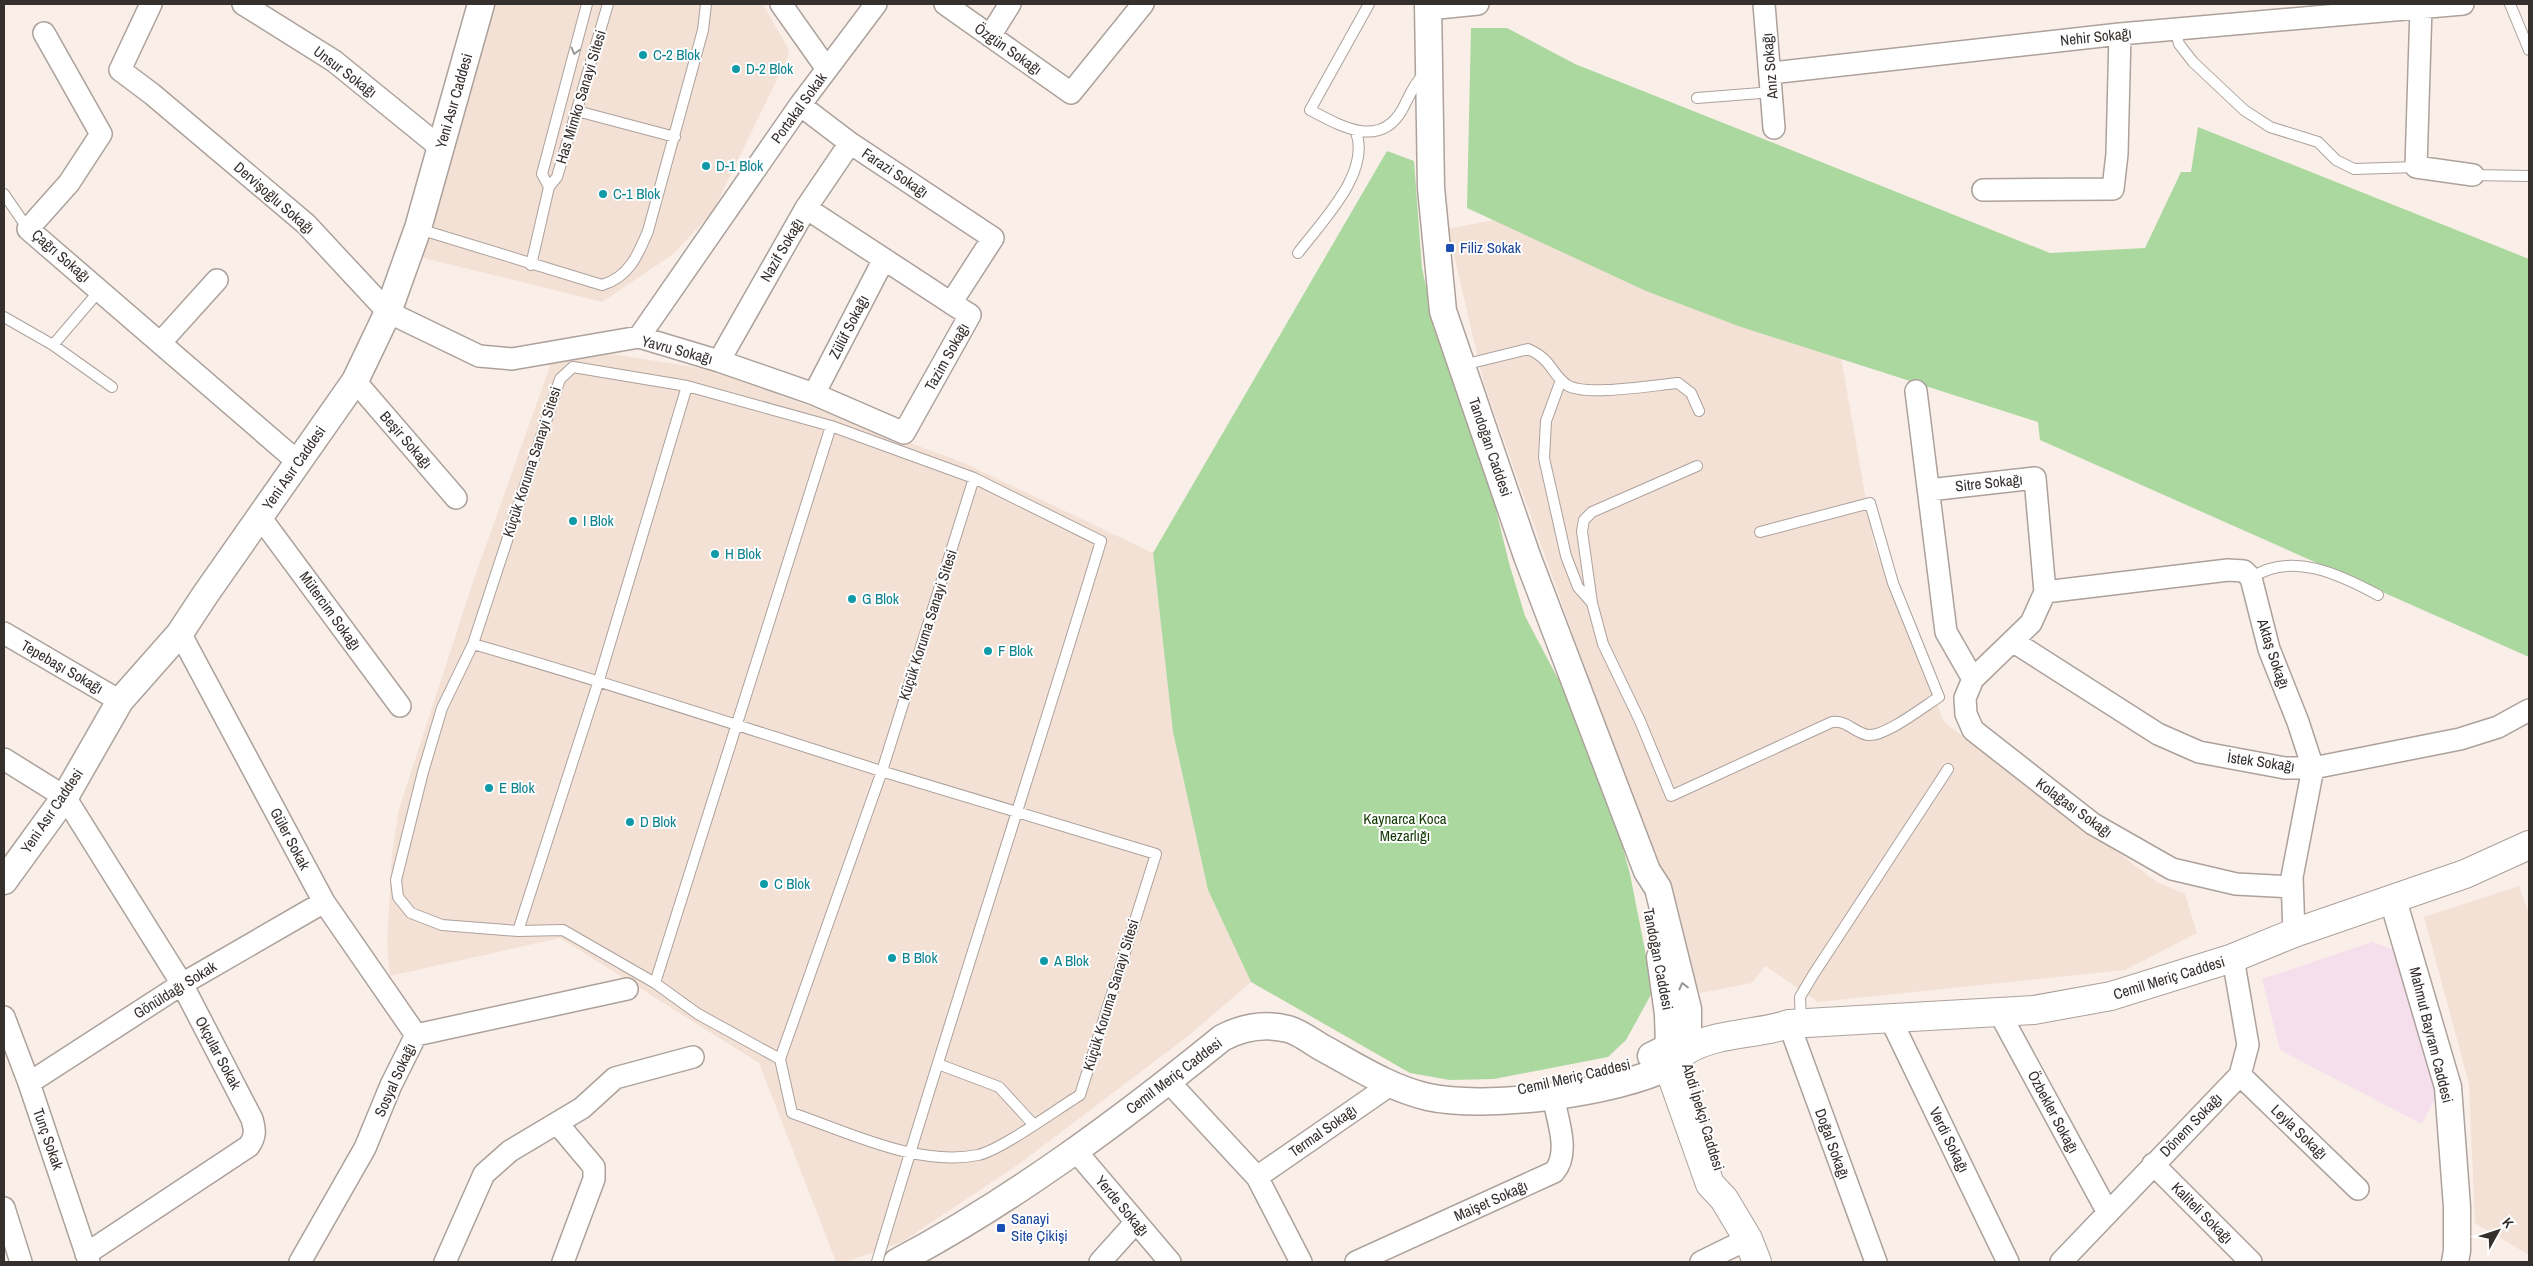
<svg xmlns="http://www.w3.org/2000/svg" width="2533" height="1266" viewBox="0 0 2533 1266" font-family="'Archivo Narrow',sans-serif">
<rect width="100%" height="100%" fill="#faeee8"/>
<path fill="#f6dfec" d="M2372,942L2401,952L2441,1087L2422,1124L2280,1050L2262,979Z"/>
<path fill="#f4e1d6" d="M490,4H763L789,50L788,57L712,213L672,255L602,302L416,256Z
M1498,219L1670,300L1841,357L1874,545L1944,722L2157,882L2185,894L2197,933L2125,970L1818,1002L1765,966L1752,983L1700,993L1484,384L1448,229Z
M612,354L707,369L962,462L1153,553L1173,732L1208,890L1251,982L1187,1037L1019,1164L902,1242L846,1262H836L759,1063L560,938L390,976L387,945L392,853L399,809L474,579L551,363L572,358Z
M2519,886L2529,914V1255L2475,1223L2469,1084L2424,917Z"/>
<path fill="#abd89e" d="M1471,28H1507L1575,64L2050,253L2145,248L2181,172H2191L2198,127L2529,259V657L2040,440L2038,422L1741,327L1646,291L1467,208Z
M1387,151L1414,161L1422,268L1432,314L1449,372L1487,473L1509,563L1525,616L1555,673L1583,721L1604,779L1630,874L1653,991L1626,1040L1608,1057L1494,1079L1450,1080L1410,1073L1251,982L1208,890L1173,732L1153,553Z"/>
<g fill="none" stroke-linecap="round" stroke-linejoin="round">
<g stroke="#aca19b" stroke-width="12">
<path id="service" d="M1369,4L1310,110C1339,125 1379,150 1402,110C1408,99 1414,83 1424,74
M2510,4L2529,50
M2175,29L2179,44L2193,62L2244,110L2270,127L2318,142L2336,160L2354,169L2416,167
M1697,98L1773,92
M577,111L675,137
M2473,175L2529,176
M549,187L542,174L587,4
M4,194L28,229
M419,229L602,285C629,277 638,255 648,231L703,30L706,4
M1298,253C1322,221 1371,173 1356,132
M531,265L549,187L557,177L608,4
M4,317L53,345L112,387
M53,345L100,290
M1463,365L1528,349C1553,360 1550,373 1567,385C1585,397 1654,385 1678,383L1691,393L1699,411
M1561,380L1546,421L1544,458L1566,556L1578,587L1592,603
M1697,466L1592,512L1584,520L1582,531L1592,603L1603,644L1640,721L1671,796L1832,722C1848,720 1854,733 1868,735C1885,737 1923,707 1939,697L1893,583L1870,503L1760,532
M2251,578C2291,551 2339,574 2378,595
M473,644C610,683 745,728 881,771C972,799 1064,826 1156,854L1080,1095C1057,1109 1001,1150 978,1155C917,1167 848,1132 792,1113L780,1059L698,1014L655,983L563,930L518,931L442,925L411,913L398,897L396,880L423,772L442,708L473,644L560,379L573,367L687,386L831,426L974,478L1101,541C1028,782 949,1021 877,1262
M518,931L599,680L687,386
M655,983L831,426
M1801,1022L1800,997L1813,975L1948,769
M780,1059L882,771L974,478
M938,1064L999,1087L1033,1124"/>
</g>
<g stroke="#aca19b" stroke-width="24">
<path id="minor" d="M151,4L120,70L152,94L306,224L388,312L479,356L512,359L639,337L719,361L814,394L904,433L970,315L951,303L993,238L850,143L800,105
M243,4L334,61L441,148
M781,4L827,69
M945,4L1071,93L1143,4
M1764,4L1774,128
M2421,7L2416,167L2473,175
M1428,9L1478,4
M44,33L101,134L69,183L28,229L298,462
M990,36L1010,4
M1771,73L2120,34L2463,4
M1983,190L2113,189L2117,154L2120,34
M806,208L951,303
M639,337L800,105L876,4
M161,342L217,280
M719,361L806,208L850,143
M355,381L456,498
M1916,391L1946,632L1973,679
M814,394L884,259
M1929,490L2035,478L2045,592L2031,623L1973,679L1965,698L1966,714L1973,730L2093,824L2172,869L2236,884L2292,887
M260,517L400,706
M2045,592L2228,570L2244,571L2251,578L2269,649L2298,722L2313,768L2292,877L2294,933
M4,633L120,701
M180,633L324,902L416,1035
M2014,642L2158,734L2199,752L2285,768H2313L2460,739L2498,727L2529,710
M4,759L65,797L182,984L252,1119C255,1130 256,1136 249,1146L86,1254
M1999,1012L2107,1211
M4,1017L29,1083L89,1262
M1890,1018L2008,1262
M1789,1024L1876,1262
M2240,1075L2358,1189
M1168,1081L1257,1177L1301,1262
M29,1083L182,984L324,902
M557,1123L594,1167V1179L563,1262
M1075,1150L1170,1262
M2153,1164L2251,1262
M1257,1177L1390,1085
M4,1208L21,1262
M300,1262L365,1148L391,1085L416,1035L627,989
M445,1262L484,1174L510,1151L582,1108L615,1078L693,1057
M1100,1262L1136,1222
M1356,1262L1554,1172C1571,1153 1557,1119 1553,1096
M1701,1262L1748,1239
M2061,1262L2240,1075L2248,1045L2233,958"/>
</g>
<g stroke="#aca19b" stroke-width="29">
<path id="tertiary" d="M1428,4L1431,188L1443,311L1527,556L1647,871L1658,888L1688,1009V1034
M4,881L65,797L120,701L180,633L205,595L355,381L388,312L418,228L481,4
M2393,900L2448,1087L2457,1207V1251L2455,1262
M1651,1056L1669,1047L1668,1014L1660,957
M897,1262C1012,1201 1120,1121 1222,1038C1243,1027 1264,1023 1288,1029C1299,1032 1311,1041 1321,1047C1356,1066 1389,1088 1428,1097C1486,1110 1617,1093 1670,1066"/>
</g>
<g stroke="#aca19b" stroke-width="30">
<path id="secondary" d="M1669,1047L1670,1071L1710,1184L1724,1199L1748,1239L1757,1262
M1670,1066C1675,1061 1681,1054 1687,1050C1717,1032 1757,1035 1789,1024L2034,1010L2111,996L2233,958L2294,933L2465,874L2529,845"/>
</g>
<use href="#service" stroke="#fff" stroke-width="10"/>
<use href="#minor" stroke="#fff" stroke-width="21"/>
<use href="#tertiary" stroke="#fff" stroke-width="26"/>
<use href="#secondary" stroke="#fff" stroke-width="28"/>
</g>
<defs><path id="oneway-chevron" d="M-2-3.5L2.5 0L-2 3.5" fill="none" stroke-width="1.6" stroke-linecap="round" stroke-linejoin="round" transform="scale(1.25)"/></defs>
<g stroke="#9a9896">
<use href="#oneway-chevron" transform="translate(575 51) rotate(105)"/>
<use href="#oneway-chevron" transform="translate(1683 986) rotate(-104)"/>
</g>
<g fill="#0f9aa8" stroke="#fefefe" stroke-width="2">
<circle cx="643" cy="55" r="5"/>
<circle cx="736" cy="69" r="5"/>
<circle cx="706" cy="166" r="5"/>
<circle cx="603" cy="194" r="5"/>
<circle cx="573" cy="521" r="5"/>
<circle cx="715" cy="554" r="5"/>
<circle cx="852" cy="599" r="5"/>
<circle cx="988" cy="651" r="5"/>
<circle cx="489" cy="788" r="5"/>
<circle cx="630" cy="822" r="5"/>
<circle cx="764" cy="884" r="5"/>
<circle cx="892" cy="958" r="5"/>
<circle cx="1044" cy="961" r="5"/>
</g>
<g fill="#1a4fb4" stroke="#fefefe" stroke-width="2">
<rect x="1445" y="243" width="10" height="10" rx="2.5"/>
<rect x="996" y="1223" width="10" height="10" rx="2.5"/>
</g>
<g text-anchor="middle" stroke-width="4" stroke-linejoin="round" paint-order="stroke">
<g font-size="15" fill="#35302e" stroke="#fefefe">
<text transform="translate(2096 37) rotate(-6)" y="5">Nehir Sokağı</text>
<text transform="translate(1008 49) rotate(35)" y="5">Özgün Sokağı</text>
<text transform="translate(1770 66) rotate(-95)" y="5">Anız Sokağı</text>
<text transform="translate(345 72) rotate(37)" y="5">Unsur Sokağı</text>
<text transform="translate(581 97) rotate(-73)" y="5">Has Mimko Sanayi Sitesi</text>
<text transform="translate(454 101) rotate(-74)" y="5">Yeni Asır Caddesi</text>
<text transform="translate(799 108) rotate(-54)" y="5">Portakal Sokak</text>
<text transform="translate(895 173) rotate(34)" y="5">Farazi Sokağı</text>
<text transform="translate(274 198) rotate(41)" y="5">Dervişoğlu Sokağı</text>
<text transform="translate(782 250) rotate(-60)" y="5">Nazif Sokağı</text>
<text transform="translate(61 256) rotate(41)" y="5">Çağrı Sokağı</text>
<text transform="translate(849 327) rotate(-63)" y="5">Zülüf Sokağı</text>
<text transform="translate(677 350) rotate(15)" y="5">Yavru Sokağı</text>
<text transform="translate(947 357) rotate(-61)" y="5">Tazim Sokağı</text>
<text transform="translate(406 440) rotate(49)" y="5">Beşir Sokağı</text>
<text transform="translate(1490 447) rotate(71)" y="5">Tandoğan Caddesi</text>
<text transform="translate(532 462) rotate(-72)" y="5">Küçük Koruma Sanayi Sitesi</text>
<text transform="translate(294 468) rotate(-55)" y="5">Yeni Asır Caddesi</text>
<text transform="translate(1989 483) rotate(-6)" y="5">Sitre Sokağı</text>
<text transform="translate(330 611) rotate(54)" y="5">Mütercim Sokağı</text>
<text transform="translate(928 625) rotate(-72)" y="5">Küçük Koruma Sanayi Sitesi</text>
<text transform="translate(2273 654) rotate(72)" y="5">Aktaş Sokağı</text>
<text transform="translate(62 667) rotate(30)" y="5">Tepebaşı Sokağı</text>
<text transform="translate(2261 762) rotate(8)" y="5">İstek Sokağı</text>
<text transform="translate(2074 808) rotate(36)" y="5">Kolağası Sokağı</text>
<text transform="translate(52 811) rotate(-56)" y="5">Yeni Asır Caddesi</text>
<text transform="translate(290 839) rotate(62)" y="5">Güler Sokak</text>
<text transform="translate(1658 959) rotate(79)" y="5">Tandoğan Caddesi</text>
<text transform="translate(2169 978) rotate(-17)" y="5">Cemil Meriç Caddesi</text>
<text transform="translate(175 990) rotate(-32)" y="5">Gönüldağı Sokak</text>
<text transform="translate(1111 995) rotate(-73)" y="5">Küçük Koruma Sanayi Sitesi</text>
<text transform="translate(2431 1035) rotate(76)" y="5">Mahmut Bayram Caddesi</text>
<text transform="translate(218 1053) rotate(62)" y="5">Okçular Sokak</text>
<text transform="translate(1174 1076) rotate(-37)" y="5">Cemil Meriç Caddesi</text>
<text transform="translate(1574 1077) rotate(-13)" y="5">Cemil Meriç Caddesi</text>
<text transform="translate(395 1080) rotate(-66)" y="5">Sosyal Sokağı</text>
<text transform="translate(2053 1112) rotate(62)" y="5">Özbekler Sokağı</text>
<text transform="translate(1703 1117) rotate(73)" y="5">Abdi İpekçi Caddesi</text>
<text transform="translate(2191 1125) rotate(-46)" y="5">Dönem Sokağı</text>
<text transform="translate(1323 1131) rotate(-35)" y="5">Termal Sokağı</text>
<text transform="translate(2299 1132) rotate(44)" y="5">Leyla Sokağı</text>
<text transform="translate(48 1139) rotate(71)" y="5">Tunç Sokak</text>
<text transform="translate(1949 1140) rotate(64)" y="5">Verdi Sokağı</text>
<text transform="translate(1832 1144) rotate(70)" y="5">Doğal Sokağı</text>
<text transform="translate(1491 1201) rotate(-24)" y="5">Maişet Sokağı</text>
<text transform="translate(1122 1206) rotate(50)" y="5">Yerde Sokağı</text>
<text transform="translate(2202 1213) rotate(45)" y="5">Kaliteli Sokağı</text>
</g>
<g font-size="15" fill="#0d838f" stroke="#fefefe" text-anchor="start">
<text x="653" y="60">C-2 Blok</text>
<text x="746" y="74">D-2 Blok</text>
<text x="716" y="171">D-1 Blok</text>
<text x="613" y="199">C-1 Blok</text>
<text x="583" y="526">I Blok</text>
<text x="725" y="559">H Blok</text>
<text x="862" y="604">G Blok</text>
<text x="998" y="656">F Blok</text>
<text x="499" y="793">E Blok</text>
<text x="640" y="827">D Blok</text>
<text x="774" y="889">C Blok</text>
<text x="902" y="963">B Blok</text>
<text x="1054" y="966">A Blok</text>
</g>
<g font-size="15" fill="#164399" stroke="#fefefe" text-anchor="start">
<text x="1460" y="253">Filiz Sokak</text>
<text x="1011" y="1224">Sanayi<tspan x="1011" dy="17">Site Çikişi</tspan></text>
</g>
<g font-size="15" fill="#123a04" stroke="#fefefe">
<text x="1405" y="824">Kaynarca Koca<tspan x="1405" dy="17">Mezarlığı</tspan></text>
</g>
</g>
<rect width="2533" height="1266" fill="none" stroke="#35302e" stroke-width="10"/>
<g transform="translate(2498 1231) rotate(50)" stroke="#fefefe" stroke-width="4" paint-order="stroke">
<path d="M0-4L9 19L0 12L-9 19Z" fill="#35302e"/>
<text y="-8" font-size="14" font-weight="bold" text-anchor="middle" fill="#35302e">K</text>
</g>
</svg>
